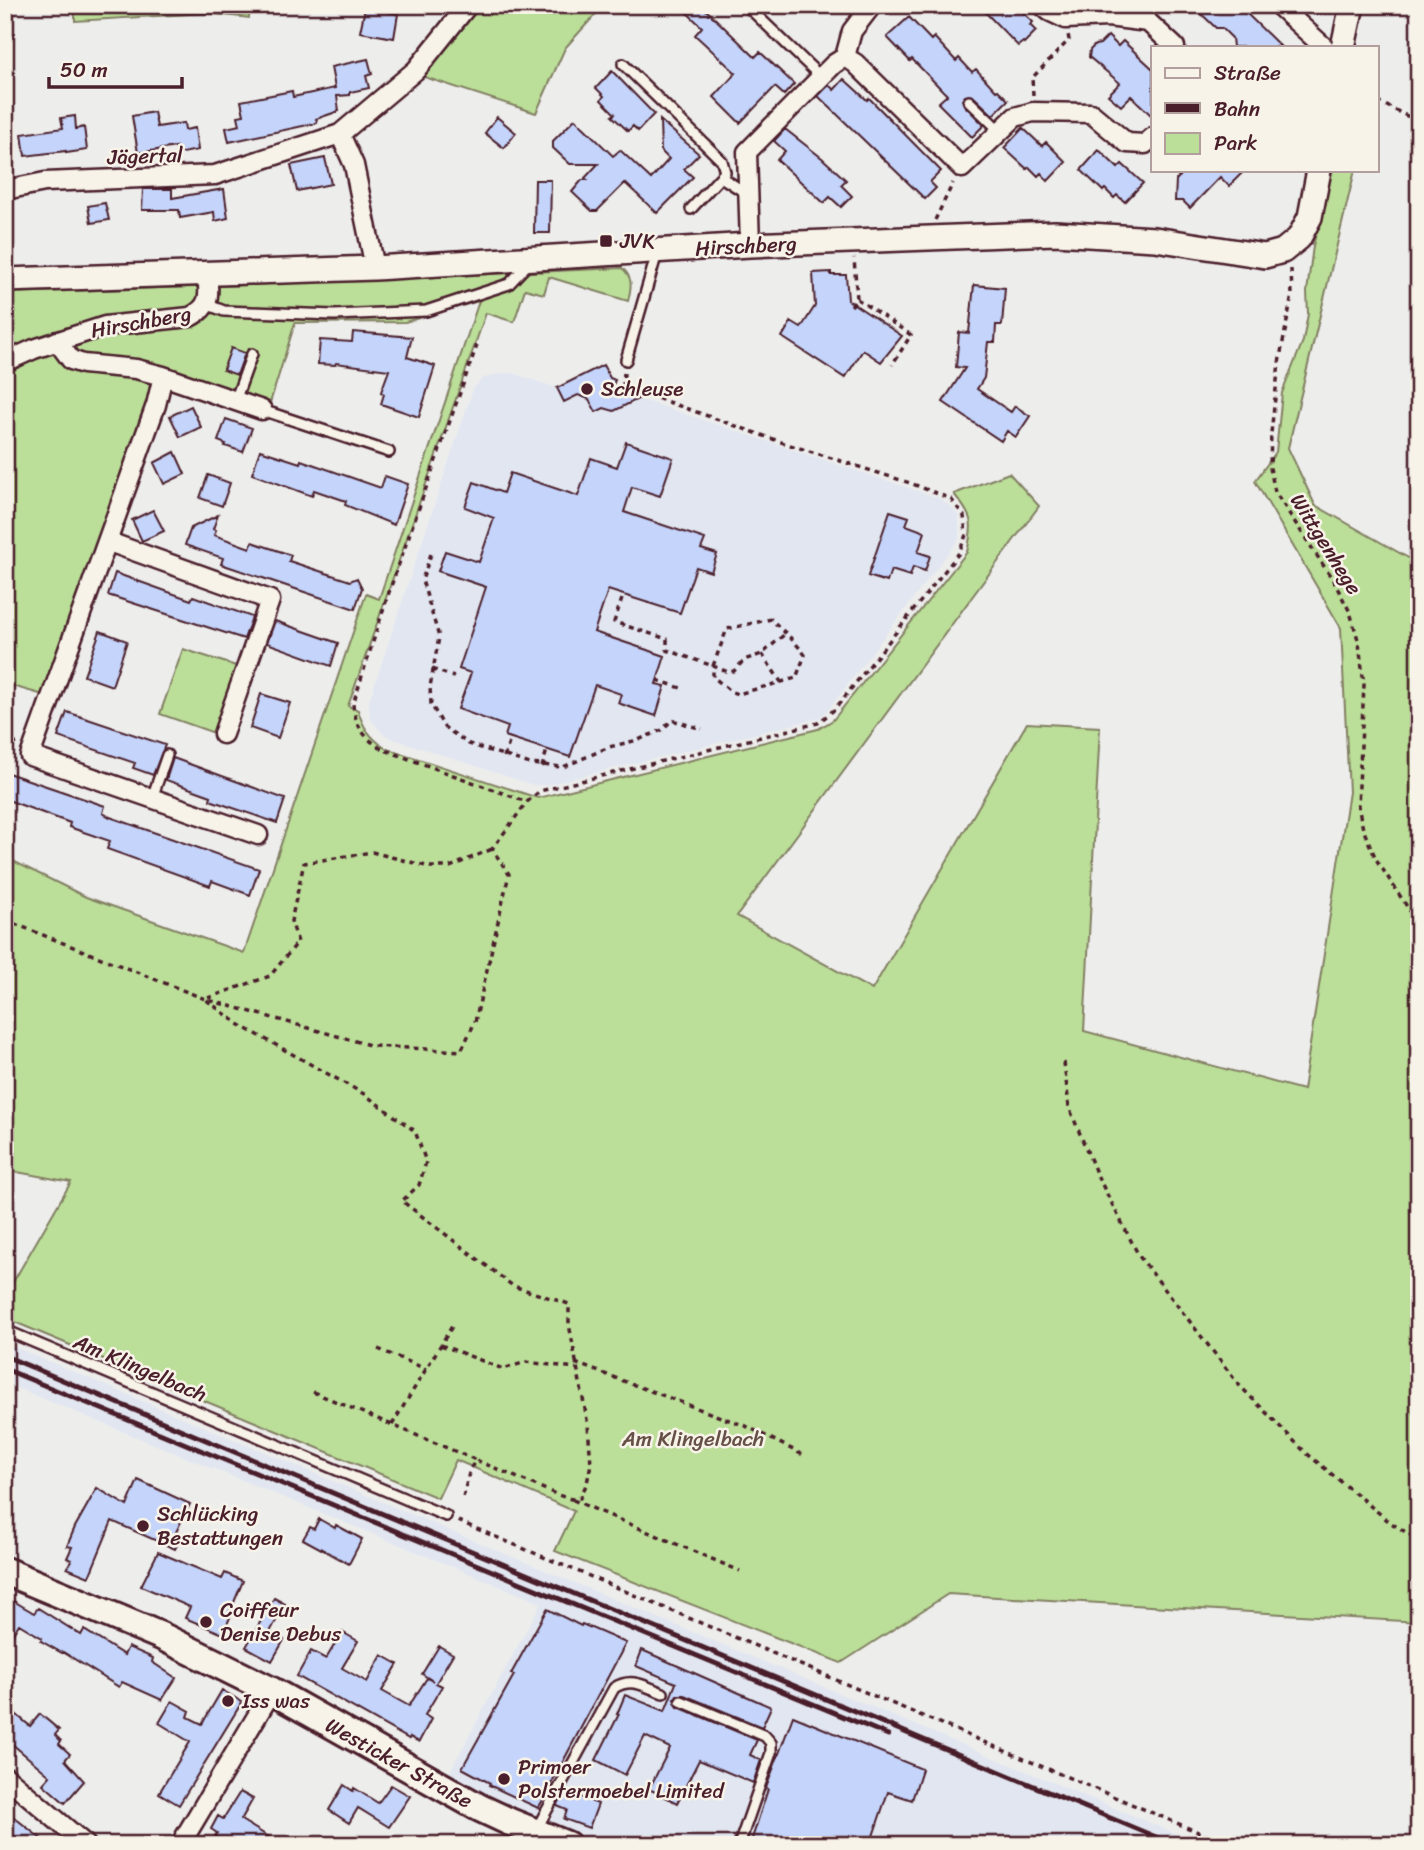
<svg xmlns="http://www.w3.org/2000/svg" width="1424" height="1850" viewBox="0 0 1424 1850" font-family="Sriracha,sans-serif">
<rect width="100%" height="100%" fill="#ededec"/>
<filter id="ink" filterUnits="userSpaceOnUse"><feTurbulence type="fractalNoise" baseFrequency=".0143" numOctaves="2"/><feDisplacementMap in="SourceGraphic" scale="14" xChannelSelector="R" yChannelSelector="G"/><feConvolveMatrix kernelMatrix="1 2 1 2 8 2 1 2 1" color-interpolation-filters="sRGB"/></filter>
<g filter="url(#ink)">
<path fill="#e1e6f0" d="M603,365L610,378L615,380L613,385L616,391L939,498L952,508L959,517V539L828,710L819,718L546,785H533L391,738L382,733L370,718L369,701L473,389L482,379L498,374L512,373L557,388Z
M5,1343L558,1576L1203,1845H613L544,1820L448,1775L541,1603L5,1383Z"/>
<path fill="#bbdf99" stroke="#827f62" stroke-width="2" d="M75,5H250L249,18L206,13L75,21Z
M476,5H604L565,48L536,113L421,76Z
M1331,170H1355L1288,448L1315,505L1419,564V1622L948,1594L841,1663L555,1551L574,1511L456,1460L438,1498L5,1318V1282L12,1284L71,1182L17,1172L5,1173V857L86,897L244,953L366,594L379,599L479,301L405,322L295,323L265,419L169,387L61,700L5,684V293L225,286L622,268C634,278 631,288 628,301L549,277L544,294L525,289L514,322L486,313L348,706L358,710C363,728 370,737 385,748L538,798L818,729L833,720L967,552C974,522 973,517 954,494L1009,473L1039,506L737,916L872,990L1027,723L1100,727L1084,1031L1303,1090L1349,792L1341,628L1255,481L1276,452L1282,393L1303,341L1308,314L1307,292L1313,246Z
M183,649L239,667L217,734L160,714Z"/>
<path fill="#c4d4fa" stroke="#4a1f2b" stroke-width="2" d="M679,5H701L755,57L760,52L794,84L784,95L775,87L740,123L714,97L736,73L695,35L702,27Z
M994,5H1015L1033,22L1030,25L1036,31L1024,43L1023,42L1018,46L986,13Z
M1192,5H1238L1281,47H1233L1232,38L1222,28H1216Z
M365,8L398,14L394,38L360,32Z
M909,17L931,40L934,37L956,61L959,58L972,72L976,69L996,91L998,90L1008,100L993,115L973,96H965L962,100L964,105L984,125L972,137L938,103L947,95L912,59L910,61L887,37Z
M1108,36L1118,46L1123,41L1153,69V117L1131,96L1121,106L1108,95L1120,83L1089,57L1090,50L1095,45L1100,44Z
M368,59L372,74L366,76L369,88L350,92V95L337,96L339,111L316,119L317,123L229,142L226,128L240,125L238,116L244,115L241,101L292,91L293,97L335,88L331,67Z
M612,71L654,114L638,131L633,126L628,131L612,116L615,114L601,100L604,96L596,88Z
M844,79L867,100L869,98L941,171L930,182L936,188L925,199L818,96L829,85L834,90Z
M154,112L157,127L184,123L185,130L195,128L198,150L177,154L176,147L138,153L132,116Z
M75,116L76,129L84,127L87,150L66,153V151L25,156L22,134L63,128L61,118Z
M497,117L516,133L504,148L485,133Z
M575,119L613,156L620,150L651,179L669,159L661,151L660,120L699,154L684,169L693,177L657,213L625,183L597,211H592L572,192L582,180H587L585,178L598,164H570L553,148V141Z
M1023,128L1042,146L1046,142L1066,162L1048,181L1041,173L1038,176L1029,167L1027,169L1004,148Z
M785,129L822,158L846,180L841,185L852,196L841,207L830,197L824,203L777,160L785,151L774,141Z
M1099,150L1118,168L1122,164L1143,183L1125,202L1117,195L1114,198L1105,189L1103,191L1081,170Z
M325,158L331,184L297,191L291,165Z
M1186,170H1245L1229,186L1220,177L1190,208L1183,201H1175L1176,180Z
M535,180H551L550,233H534Z
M143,189H172V198L224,189L228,218L215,221L214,212L180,218L179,210H142Z
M105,203L109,220L91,223L88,206Z
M831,272V275H846L848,300L902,336L881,362L863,350L845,378L782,337L791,322L801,328L815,306L813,273Z
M974,285L1005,288L1002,325H996L995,342H988L984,378L977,389L1011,412L1015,406L1030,416L1016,437L1007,431L1001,441L943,402L965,368L956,367L959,332L969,333Z
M353,332L412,337L407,357L435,366L419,417L381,404L384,394L381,392L389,370L336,363L335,365L318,364L320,340L352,342Z
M231,348L245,353L237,375L223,370Z
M603,365L610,378L615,380L611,389L640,398L614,411L604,408L596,412L589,399L578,395L564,402L557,388Z
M191,406L201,427L180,437L170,416Z
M226,419L252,428L243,452L225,446L226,444L218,441Z
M626,442L673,458L660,496L632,487L624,512L705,539L701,549L717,554L711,572L696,567L680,613L608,590L594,632L665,656L656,684L665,686L656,716L618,703L621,694L595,685L570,757L505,736L508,727L458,709L471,673L459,669L486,587L438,571L445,551L479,562L494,518L465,507L474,482L503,493L510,473L578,496L591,458L617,467Z
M260,450L300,463L301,460L381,488L385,476L408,484L394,525L345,505L346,501L314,490L312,496L252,474Z
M175,452L185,474L164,484L154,463Z
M208,475L230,483L222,506L200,498Z
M153,510L164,531L142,541L132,520Z
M890,511L909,517L906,525L925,532L918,552L930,556L925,571L913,567L910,576L891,570L887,582L868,576Z
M218,515L213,529L216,530L214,535L250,548L252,542L291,555L289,561L350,581L357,578L362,588L355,609L221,564L223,558L185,545L191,528Z
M115,573L191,600L193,596L252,617L244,639L108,595Z
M275,621L338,643L331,666L267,643Z
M100,631L127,641L112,686L84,676Z
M261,694L290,703L278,738L250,728Z
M67,712L165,745L153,775L133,768L135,763L58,737Z
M173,758L285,799L277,823L210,800L211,796L166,780Z
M5,772L105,806L103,813L110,817L259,869L250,895L212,881L210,886L107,849L110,841L69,827L70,823L5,799Z
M138,1480L190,1504L176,1532L182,1535L175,1549L112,1521L89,1577L67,1568L71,1560L67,1558L72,1547L67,1546L75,1527L97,1488L127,1506Z
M319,1519L335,1528L336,1525L362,1539L349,1564L303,1539L310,1527L314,1529Z
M158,1552L222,1579L225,1573L243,1581L229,1614L231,1615L223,1634L185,1618L190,1607L141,1586Z
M5,1596L34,1613L38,1608L81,1635L84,1630L124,1655L128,1647L153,1658L152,1662L176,1678L162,1700L122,1682L119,1687L63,1652L62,1653L41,1641L42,1638L19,1624L5,1647Z
M274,1598L285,1604L270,1632L284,1640L272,1661L246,1647Z
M547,1609L581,1626L582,1624L626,1643L550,1786H552L538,1808L489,1785L490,1783L462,1768L514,1675L511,1674Z
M342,1632L358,1641L342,1668L367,1682L382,1655L398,1664L382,1691L409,1706L427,1678L433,1681L422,1674L439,1646L453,1654L436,1683L442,1686L425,1715L431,1719L419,1742L410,1737L409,1739L297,1676L311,1651L326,1659Z
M642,1650L771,1707L762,1727L684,1695H677L674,1699L678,1707L757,1740L750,1755L761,1760L753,1783L699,1760L677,1803L649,1789L670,1748L645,1736L625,1775L596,1760L619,1714H617L625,1695L665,1711L676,1683L636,1666Z
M222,1690L242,1702L179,1805L159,1793L190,1742L159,1723L172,1701L190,1711L188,1717L202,1724Z
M5,1705L30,1726L40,1714L59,1730L55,1735L61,1741L59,1744L70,1754L65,1760L84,1781L65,1803L43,1784L50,1776L5,1738Z
M793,1716L922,1769L912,1800L888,1792L870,1845L851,1839L849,1845H750L768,1789L766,1788Z
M344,1785L353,1791L354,1788L378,1803L391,1785L410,1796L389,1827L358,1808L349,1823L329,1810Z
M565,1791L598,1804L589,1828L564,1819L567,1810L557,1806Z
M240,1792L253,1799L241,1820L282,1845H225L215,1836L217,1833L211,1829L218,1816L223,1819Z
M5,1810L49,1845H24L5,1828Z"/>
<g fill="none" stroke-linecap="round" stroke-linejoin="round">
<g stroke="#4a1f2b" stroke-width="14">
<path id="service" d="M746,5L821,77
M623,64L722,161L725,172L691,209
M969,101L1000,131
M721,177L749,195
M206,304L224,311L334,315L426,311L509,284L529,263
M626,360L657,253
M235,401L252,354
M262,410L389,452
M152,798L167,755
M5,1330L446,1516
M681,1701L765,1736L771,1743V1753L739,1845
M536,1830L614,1688C632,1677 644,1686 663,1693"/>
</g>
<g stroke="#4a1f2b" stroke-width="23">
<path id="minor" d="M1042,5L1049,11L1066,19L1108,17L1148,22L1175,47
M1278,5L1324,47
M845,57L855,63L962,168L1015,117L1033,112L1091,113L1127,143L1145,144L1153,137
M340,134L354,165L375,268
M5,190L45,182L215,175L340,134L416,70L468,5
M750,245L747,152L834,64L845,57L852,31L872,5
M57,341L71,360L83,364L136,369L163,376
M5,362L34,349L105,326L190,317C212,306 209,294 207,273
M109,542L270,600L223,734
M258,835L30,756L156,405L163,376L262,410
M5,1776L86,1845
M180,1845L272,1691"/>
</g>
<g stroke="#4a1f2b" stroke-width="28">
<path id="tertiary" d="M1343,47L1352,5
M5,280L375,268L750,245L1055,233L1155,239L1265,256L1283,251L1299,238L1310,217L1319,170"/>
</g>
<g stroke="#4a1f2b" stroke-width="32">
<path id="secondary" d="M5,1571L161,1636L272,1691L480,1808L510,1822L567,1845"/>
</g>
<path stroke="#4a1f2b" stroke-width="3.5" stroke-dasharray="5 5" stroke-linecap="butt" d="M1033,95L1032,78L1069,40L1068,34
M1377,101L1419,122
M935,220L953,183
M1291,269L1292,295L1279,363L1271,433L1270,468L1275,492L1333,580L1350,612L1359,643L1364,685L1358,806L1363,829L1376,859L1419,925
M857,299L911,335L892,365
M851,306L857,299L854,258
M477,345L390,589L353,704C355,725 364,738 382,749L527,802
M431,554L422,580L439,637L430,687L431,704L444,727L469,744L530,764L563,767L609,747L638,740L662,730L672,720L702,729
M622,599L614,622L667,639V650L713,666L727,629L771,619C783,631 796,642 805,655L796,678L738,694L732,692L713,677V666L728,672L734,671L744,660L762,654L786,633
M762,654L781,682
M432,669L454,677
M657,680L684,689
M5,746L17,743
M504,757L511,737
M542,767L547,750
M5,920L205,999L373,1046L461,1051L475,1022L509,874L492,849L527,802L540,791L818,723L835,709L959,553L966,535L964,516L951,499L910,483L784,443L637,391L623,385L624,373
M1064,1062L1069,1107L1096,1173L1139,1256L1239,1385L1305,1452L1391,1523L1419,1540
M441,1345L503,1369L526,1362L576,1368
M378,1349L426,1369
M575,1363L748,1427L803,1455
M313,1392L476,1460
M392,1425L454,1323
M463,1497L470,1469L476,1460L558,1495L571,1499L580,1498L587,1483L591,1464L588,1425L569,1324V1304L513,1286L402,1201L419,1185L426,1162L415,1131L364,1094L240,1025L205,999L270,976L298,942L291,921L304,863L372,852L430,867H450L492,849
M573,1500L740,1571
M458,1521L1229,1845"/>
<use href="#service" stroke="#f7f3e8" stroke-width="9"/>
<use href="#minor" stroke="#f7f3e8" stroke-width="18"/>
<use href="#tertiary" stroke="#f7f3e8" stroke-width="23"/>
<use href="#secondary" stroke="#f7f3e8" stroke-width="26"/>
<path stroke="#4a1f2b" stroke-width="5" d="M5,1356L1175,1845
M5,1369L888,1735"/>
</g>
</g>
<g fill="#4a1f2b" stroke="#f7f3e8" stroke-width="2.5">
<rect x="599" y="234" width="14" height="14" rx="3.5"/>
<circle cx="587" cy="389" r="7"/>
<circle cx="143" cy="1526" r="7"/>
<circle cx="206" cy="1622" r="7"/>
<circle cx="228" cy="1701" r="7"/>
<circle cx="504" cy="1779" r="7"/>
</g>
<g text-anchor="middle" stroke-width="5" stroke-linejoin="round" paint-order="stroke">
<g font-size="21" fill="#4a1f2b" stroke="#f7f3e8">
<text transform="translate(145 156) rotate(-2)" y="7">Jägertal</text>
<text transform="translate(746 246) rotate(-3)" y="7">Hirschberg</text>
<text transform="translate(141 322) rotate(-10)" y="7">Hirschberg</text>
<text transform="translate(1326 544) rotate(58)" y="7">Wittgenhege</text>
<text transform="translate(140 1368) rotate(23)" y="7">Am Klingelbach</text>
<text transform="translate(399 1763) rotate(29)" y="7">Westicker Straße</text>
</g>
<g font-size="21" fill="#4a1f2b" stroke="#f7f3e8" text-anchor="start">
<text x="620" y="248">JVK</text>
<text x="601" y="396">Schleuse</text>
<text x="157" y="1521">Schlücking<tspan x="157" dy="24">Bestattungen</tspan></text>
<text x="220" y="1617">Coiffeur<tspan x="220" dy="24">Denise Debus</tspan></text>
<text x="242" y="1708">Iss was</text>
<text x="518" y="1774">Primoer<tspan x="518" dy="24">Polstermoebel Limited</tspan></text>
</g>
<g font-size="21" fill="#664f46" stroke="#f7f3e8">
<text x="693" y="1446">Am Klingelbach</text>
</g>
</g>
<rect width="1424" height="1850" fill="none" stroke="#f7f3e8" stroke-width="28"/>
<rect x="14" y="14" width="1396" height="1822" fill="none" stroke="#4a1f2b" stroke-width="2.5" filter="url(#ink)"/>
<rect x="1151" y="46" width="228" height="126" fill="#f7f3e8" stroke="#b29e9c" stroke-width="2"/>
<rect x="1165" y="68" width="35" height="10" fill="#f7f3e8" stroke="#b29e9c" stroke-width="2"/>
<text x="1214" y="80" font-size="21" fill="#4a1f2b">Straße</text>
<rect x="1165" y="103" width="35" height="10" fill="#4a1f2b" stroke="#b29e9c" stroke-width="2"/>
<text x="1214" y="116" font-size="21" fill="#4a1f2b">Bahn</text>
<rect x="1165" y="133" width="35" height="21" fill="#bbdf99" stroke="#b29e9c" stroke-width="2"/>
<text x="1214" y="150" font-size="21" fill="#4a1f2b">Park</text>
<path d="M49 77v10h133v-10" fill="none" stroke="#4a1f2b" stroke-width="3.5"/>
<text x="60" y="77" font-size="21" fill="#4a1f2b" stroke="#f7f3e8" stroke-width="5" paint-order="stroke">50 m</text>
</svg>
